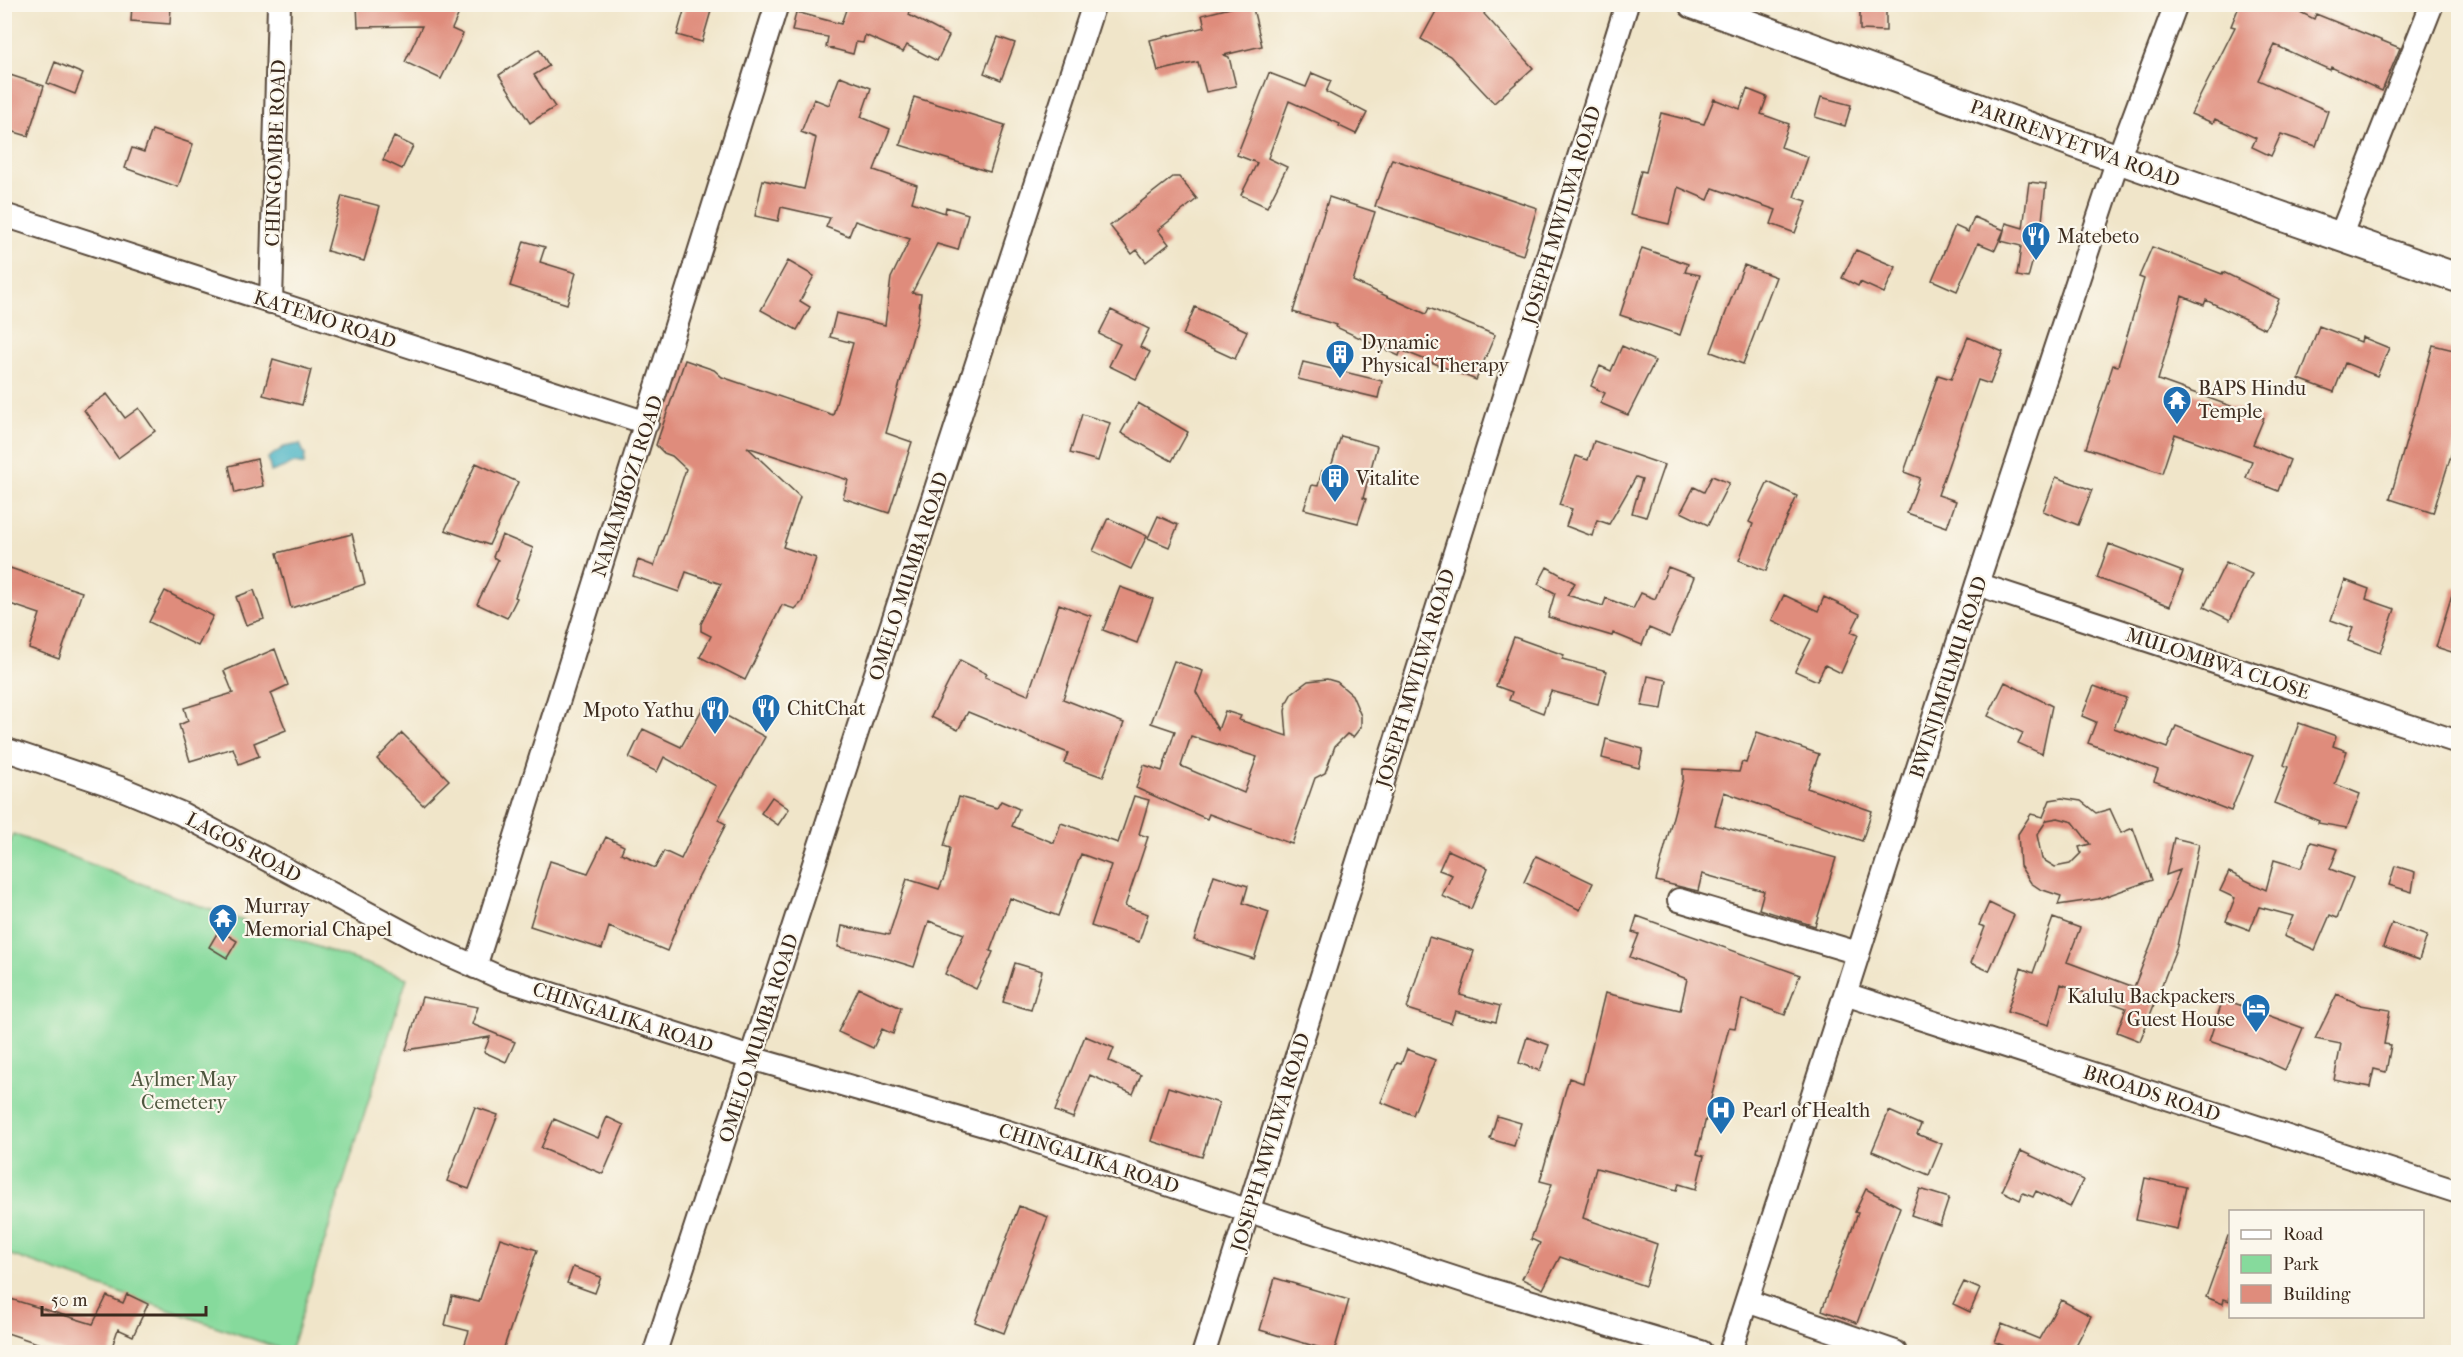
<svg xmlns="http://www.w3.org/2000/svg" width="2463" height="1357" viewBox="0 0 2463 1357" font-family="'IM FELL French Canon',serif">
<rect width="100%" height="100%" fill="#fbf7ec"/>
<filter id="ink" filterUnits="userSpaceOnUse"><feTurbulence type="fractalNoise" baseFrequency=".0167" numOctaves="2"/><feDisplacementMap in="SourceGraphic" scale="12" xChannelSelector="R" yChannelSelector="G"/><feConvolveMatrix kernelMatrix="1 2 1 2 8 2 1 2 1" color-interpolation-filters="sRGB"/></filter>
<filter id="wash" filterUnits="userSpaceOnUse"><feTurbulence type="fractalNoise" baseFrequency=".008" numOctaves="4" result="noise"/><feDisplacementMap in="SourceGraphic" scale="24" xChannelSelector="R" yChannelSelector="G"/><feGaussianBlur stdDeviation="1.35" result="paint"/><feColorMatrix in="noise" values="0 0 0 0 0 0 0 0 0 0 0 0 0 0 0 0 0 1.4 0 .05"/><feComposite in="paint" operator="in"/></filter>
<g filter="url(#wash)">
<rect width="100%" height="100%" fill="#f0e5c9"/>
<path fill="#86da9c" stroke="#60825d" stroke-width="1.5" d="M13,834L189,902L407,978L290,1352L5,1253L4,861Z"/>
<path fill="#47b3c4" stroke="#416e71" stroke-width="1.5" d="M300,444L305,455L304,465L295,463L271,472L268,458L284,447Z"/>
<g id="blocks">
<path fill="#df8c7c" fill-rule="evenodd" d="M132,4H171L170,24L131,21Z
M357,4H463L452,29L463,34L441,79L405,62L422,26L358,27Z
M686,4H713L702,42L677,35Z
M848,4H912L909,15L949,36L937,61L907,45L903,52L865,35L863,43L856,42L853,54L826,47L828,37L792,31L796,12L841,24Z
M1246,4H1252L1262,46L1224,55L1229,57L1236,86L1206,92L1198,62L1158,71L1150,40L1205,27L1202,15Z
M1440,4H1489L1484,14L1533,68L1494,103L1450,56L1421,39Z
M1860,4H1886V31L1860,30Z
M2240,4H2284L2314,19L2316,14L2400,48L2382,91L2331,67L2330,70L2275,45L2258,80L2328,111L2316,146L2281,134L2271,156L2252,147L2256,138L2215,119L2213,123L2191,114L2235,27L2231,26Z
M998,37L1015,43L1001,80L984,73Z
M539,49L549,66L534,75L555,107L530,123L499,75Z
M55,62L83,74L75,94L47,83Z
M1269,73L1306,87L1312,73L1331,81L1326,92L1367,113L1356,134L1339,126L1340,124L1289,101L1268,158L1287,167L1267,207L1241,195L1257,163L1237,155Z
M10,75L44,86L28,136L4,129V92Z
M840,76L871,88L861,117L890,129L874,170L917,185L912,202L945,213L946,207L968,214L958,250L937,244L912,293L921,294L917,322L886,433L912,442L889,513L843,498L848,480L747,447L800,497L783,547L816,558L802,602L795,609L782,605L745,680L700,657L711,636L701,631V624L721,584L686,572L679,592L633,576L638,560L654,566L686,469L672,456L664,453L656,445L685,360L714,370L722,377L833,415L853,343L830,337L836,313L885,325L891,278L910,239L855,221L849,236L826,227L830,218L781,207L778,221L755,216L763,180L804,189L816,138L801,132L814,99L829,105Z
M1747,89L1767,97L1761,114L1789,124L1781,147L1808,157L1794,197L1807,201L1795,233L1771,224L1776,210L1713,188L1708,200L1678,187L1669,224L1630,215L1641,171L1646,172L1661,113L1704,124L1714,99L1740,109Z
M914,97L1005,125L990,172L900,145Z
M1821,97L1851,105L1845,126L1815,117Z
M152,130L193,144L178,187L125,168L132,148L144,152Z
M394,137L413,146L402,169L383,160Z
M1392,159L1537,208L1523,255L1375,206Z
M1173,177H1179L1197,199L1158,230L1169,244L1146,262L1137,250L1132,254L1110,226Z
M2029,182L2046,184L2041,230L2028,278L2017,276L2021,246L2001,241L2006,223L2023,228Z
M342,196L380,206L364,261L327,251Z
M1329,197L1375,212L1353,281L1426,314L1429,308L1495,335L1476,380L1401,350L1399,356L1336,327L1337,325L1293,312Z
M1974,217L2004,230L1995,250L1978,243L1957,291L1932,280L1955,226L1968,232Z
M524,241L545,247L540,262L576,273L567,304L510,286Z
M2152,247L2222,274L2223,272L2279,299L2265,329L2206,300L2204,305L2182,296L2158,380L2264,418L2253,444L2290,460L2278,491L2246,478L2252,461L2175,434L2162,473L2086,448L2113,365L2118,366L2144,279L2139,277Z
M1642,248L1688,264L1685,272L1700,275L1680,335L1620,315Z
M1856,250L1896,267L1884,293L1860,282L1858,286L1842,278Z
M788,261L814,276L800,301L810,307L797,330L761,310Z
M1744,265L1776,277L1743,364L1711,352Z
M1195,307L1247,331L1235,359L1183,335Z
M1111,310L1149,329L1140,347L1150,352L1136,379L1109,366L1120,344L1099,334Z
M2319,326L2361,342L2362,337L2389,348L2377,376L2345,363L2334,392L2299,379Z
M1968,337L2003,352L1990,384L1978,380L1938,495L1956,501L1947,527L1907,513L1920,478L1904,472L1938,375L1951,379Z
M2433,345L2458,351V433L2433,513L2390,499Z
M1622,346L1655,361L1628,415L1600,403L1605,393L1591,386L1600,366L1611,371Z
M273,359L311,370L302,405L263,395Z
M1303,362L1382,381L1378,398L1298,379Z
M107,394L125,418L139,408L155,431L118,458L84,410Z
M1138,403L1188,432L1172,461L1121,433Z
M1082,414L1110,423L1098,461L1070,453Z
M1341,436L1377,446L1363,498L1366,499L1358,523L1304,509L1312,485L1318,486L1322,471L1329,473Z
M1594,441L1664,465L1646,517L1632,513L1642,479L1636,477L1609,524L1597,520L1592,536L1566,526L1572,509L1559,505L1576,456L1588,460Z
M257,459L263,486L235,493L229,466Z
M476,463L518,482L489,545L445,530Z
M1712,476L1729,483L1708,525L1681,512L1694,487L1704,492Z
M2056,477L2092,490L2078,525L2043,511Z
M1768,482L1797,496L1778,538L1766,571L1739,560L1753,524L1749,522Z
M1158,516L1178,525L1169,547L1148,538Z
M1108,518L1147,536L1131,569L1093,551Z
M352,534L365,584L291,608L277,553Z
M502,535L533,548L515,597L517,598L507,618L477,604L498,560L493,557Z
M2109,544L2183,572L2170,606L2097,578Z
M2226,562L2252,574L2230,620L2204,607Z
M4,566L82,592L59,659L29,648L40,614L4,602Z
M1547,567L1575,583L1567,595L1603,606L1606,598L1633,609L1641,593L1655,599L1668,567L1694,577L1670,637L1649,628L1642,645L1613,633L1612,636L1548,617L1555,593L1538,584Z
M2345,580L2369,589L2366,599L2395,609L2380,653L2348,641L2353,628L2331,620Z
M1120,587L1153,599L1137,643L1103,630Z
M2454,588L2458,589V654L2436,647Z
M254,590L264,619L246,625L236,597Z
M165,591L213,616L198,646L149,622Z
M1784,595L1818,611L1824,597L1860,614L1851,632L1858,635L1841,673L1825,665L1817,681L1795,671L1811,639L1772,620Z
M1059,604L1091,616L1063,699L1124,723L1103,777L1064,763L1068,753L968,712L958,730L931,717L960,660L987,674L985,677L1028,695Z
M1514,637L1564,655L1562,659L1607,671L1598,704L1551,691L1543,713L1509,700L1512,692L1496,686Z
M275,649L288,685L271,693L286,730L254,743L259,756L239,764L233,748L190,761L179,725L188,721L184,708L233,693L224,671Z
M1174,661L1203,671L1196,692L1218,730L1225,711L1241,716L1239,720L1287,736L1285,711L1287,702L1292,693L1308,681L1327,679L1337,682L1352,695L1361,716V727L1353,737L1347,734L1335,746L1325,773L1315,778L1292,844L1209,814L1207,819L1136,788L1144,765L1162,771L1175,731L1151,723ZM1191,736L1257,757L1244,793L1181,766Z
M1648,676L1667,680L1662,709L1642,706Z
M2005,682L2052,706L2042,754L2018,743L2023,733L1988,716Z
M2094,686L2126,698L2114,728L2167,748L2176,726L2253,756L2231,811L2154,781L2158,770L2088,743L2096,722L2082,716Z
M705,704L765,737L718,820L726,824L689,896L667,951L609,927L602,949L530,926L550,861L588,873L606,837L624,846L621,853L655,868L664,851L681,859L716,786L664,757L657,772L629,758L643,729L681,747Z
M2299,723L2336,736L2333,746L2347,751L2335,784L2360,794L2347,828L2318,823L2319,821L2274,803L2288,767L2284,765Z
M1757,732L1819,754L1807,788L1872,811L1862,841L1724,792L1715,825L1836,858L1815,926L1759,909L1764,891L1702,874L1698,891L1656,881L1683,779V769L1739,772L1742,762L1746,763Z
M402,733L449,780L423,805L377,759Z
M1606,739L1643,749L1639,768L1602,758Z
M1134,796L1149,800L1139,834L1148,837L1125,906L1148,914L1139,942L1091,926L1111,865L1081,854L1058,916L1010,898L990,951L993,952L976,989L945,974L964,934L929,921L914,967L879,956L838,947L842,926L889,935L907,879L939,889L946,873L950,848L944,846L959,797L997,808L1001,801L1019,809L1012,826L1054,843L1061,823L1118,843Z
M772,797L789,809L778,825L761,813Z
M2062,798L2081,801L2096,813L2110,809L2121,833L2133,828L2152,880L2098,899L2058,905L2061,896L2040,889L2031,883L2020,866L2018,834L2031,814L2043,817L2050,800ZM2058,818L2073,822L2090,844L2079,847L2081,853L2070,864L2055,867L2042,859L2037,835L2047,820Z
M2174,838L2199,844L2177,946L2140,1041L2117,1032L2126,1008L2061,984L2049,1025L2007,1012L2021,968L2033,973L2053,918L2080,928L2067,962L2134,987L2180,870L2166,875Z
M2311,842L2338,849L2330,869L2353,878L2337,918L2330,915L2315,950L2284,936L2293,916L2259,907L2250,930L2226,921L2235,898L2220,891L2229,872L2266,890L2274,860L2301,868Z
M1448,850L1488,868L1471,909L1442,896L1452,875L1439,870Z
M1536,856L1593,883L1580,910L1524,882Z
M2395,866L2415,872L2412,892L2389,885Z
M1214,875L1248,886L1243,903L1269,912L1254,959L1194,940Z
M1989,903L2014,915L1989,971L1971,963L1985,927L1979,925Z
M1637,916L1800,975L1785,1015L1742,999L1735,1028L1729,1027L1697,1154L1704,1156L1696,1189L1679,1184L1677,1190L1596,1168L1583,1218L1657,1244L1645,1286L1560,1257L1543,1289L1522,1279L1540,1243L1531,1239L1552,1184L1540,1181L1569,1078L1583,1083L1605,993L1680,1011L1687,979L1630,957L1639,934L1632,932Z
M2392,923L2427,936L2419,960L2383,947Z
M219,930L237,941L227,958L209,947Z
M1429,937L1474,951L1460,995L1500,1006L1496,1022L1455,1011L1451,1023L1407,1009Z
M1015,963L1042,971L1031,1010L1003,1002Z
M859,988L901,1008L893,1034L882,1029L873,1048L838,1032Z
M2337,994L2361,1005L2390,1010L2384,1044L2391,1045L2386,1072L2374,1069L2370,1087L2334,1080L2341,1044L2315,1039Z
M422,997L478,1007L472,1024L515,1042L506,1062L484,1052L490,1037L406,1050Z
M2223,999L2303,1028L2285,1070L2260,1058L2209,1041Z
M1085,1036L1114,1048L1109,1061L1141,1075L1133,1094L1090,1075L1073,1118L1055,1111Z
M1527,1037L1549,1045L1540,1071L1519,1063Z
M1407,1049L1435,1060L1413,1115L1381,1102L1397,1063L1401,1064Z
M1168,1087L1219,1103L1202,1157L1151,1141Z
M475,1107L498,1115L469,1189L447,1181Z
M1889,1111L1921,1125L1917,1134L1942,1144L1929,1175L1872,1151Z
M1497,1116L1521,1123L1514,1146L1490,1139Z
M607,1117L624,1125L603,1174L541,1148L554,1119L598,1138Z
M2021,1151L2083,1180L2070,1207L2036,1191L2033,1197L2023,1193L2020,1200L2002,1191Z
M2145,1178L2186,1187L2177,1229L2136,1220Z
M1866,1189L1900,1207L1857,1323L1822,1310L1858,1213L1855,1212Z
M1920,1189L1949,1198L1940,1225L1911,1215Z
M1019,1206L1048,1217L1004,1333L975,1322Z
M2228,1236H2230V1301L2224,1299L2223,1304L2206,1297Z
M500,1238L537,1250L502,1353H462L469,1331L445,1325L452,1296L479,1302Z
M573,1267L601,1277L595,1293L567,1283Z
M1275,1278L1349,1300L1334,1352L1260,1330Z
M1964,1282L1980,1289L1970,1312L1953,1304Z
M127,1294L148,1304L133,1336L118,1329L110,1353H67L4,1332V1297L93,1324L107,1296L123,1303Z
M2061,1300L2091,1316L2072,1353H2021L1995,1342L2002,1324L2039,1339Z"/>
</g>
</g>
<g filter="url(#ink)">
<use href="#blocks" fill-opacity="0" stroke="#564638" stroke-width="1.5"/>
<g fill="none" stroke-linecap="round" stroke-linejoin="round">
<g stroke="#564638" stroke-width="26">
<path id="minor" d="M4,215L647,423
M2340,237L2432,4
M271,302L279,4
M1977,584L2458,742
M4,749L120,788L180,813L425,944L501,978L751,1058L1008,1132L1488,1289L1701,1352
M1679,900L1858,953
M475,967L777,4
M1845,994L2458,1192
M1747,1301L1895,1352
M655,1352L1094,4
M1204,1352L1627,4
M1730,1352L1977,584L2118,159L2176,4"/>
</g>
<g stroke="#564638" stroke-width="32">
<path id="major" d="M1693,4L2118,159L2458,278"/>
</g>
<use href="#minor" stroke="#fff" stroke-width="22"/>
<use href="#major" stroke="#fff" stroke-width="28"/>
</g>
</g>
<defs>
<g id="restaurant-pin" transform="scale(1.5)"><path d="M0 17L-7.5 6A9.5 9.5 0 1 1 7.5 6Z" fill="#1f6fb2" stroke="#fbf7ec"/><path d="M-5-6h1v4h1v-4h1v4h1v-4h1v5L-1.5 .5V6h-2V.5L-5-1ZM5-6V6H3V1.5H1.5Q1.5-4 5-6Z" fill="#fff"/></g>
<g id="building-pin" transform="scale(1.5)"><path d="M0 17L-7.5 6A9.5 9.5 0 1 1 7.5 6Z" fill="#1f6fb2" stroke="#fbf7ec"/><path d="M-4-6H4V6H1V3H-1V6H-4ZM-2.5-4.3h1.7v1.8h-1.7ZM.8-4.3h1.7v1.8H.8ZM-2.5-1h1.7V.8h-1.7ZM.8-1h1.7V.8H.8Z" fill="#fff"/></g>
<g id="temple-pin" transform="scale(1.5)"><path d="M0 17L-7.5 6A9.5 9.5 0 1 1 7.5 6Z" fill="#1f6fb2" stroke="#fbf7ec"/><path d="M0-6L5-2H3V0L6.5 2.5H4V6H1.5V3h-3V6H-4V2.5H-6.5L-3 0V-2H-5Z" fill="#fff"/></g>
<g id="hotel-pin" transform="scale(1.5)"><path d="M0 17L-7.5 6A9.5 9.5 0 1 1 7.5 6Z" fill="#1f6fb2" stroke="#fbf7ec"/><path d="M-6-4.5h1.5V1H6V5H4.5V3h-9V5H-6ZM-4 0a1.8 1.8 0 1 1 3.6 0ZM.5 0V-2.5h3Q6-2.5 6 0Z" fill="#fff"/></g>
<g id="hospital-pin" transform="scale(1.5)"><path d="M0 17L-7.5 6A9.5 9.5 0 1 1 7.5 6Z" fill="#1f6fb2" stroke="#fbf7ec"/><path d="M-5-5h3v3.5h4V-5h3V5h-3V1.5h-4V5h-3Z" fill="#fff"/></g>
</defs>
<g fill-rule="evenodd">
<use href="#restaurant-pin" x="2036" y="236"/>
<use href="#building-pin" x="1340" y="354"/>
<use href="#temple-pin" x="2177" y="400"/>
<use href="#building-pin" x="1335" y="478"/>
<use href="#restaurant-pin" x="766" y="708"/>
<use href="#restaurant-pin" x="715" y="710"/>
<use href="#temple-pin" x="223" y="918"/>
<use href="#hotel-pin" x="2256" y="1008"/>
<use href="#hospital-pin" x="1721" y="1110"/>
</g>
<g text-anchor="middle" stroke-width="4.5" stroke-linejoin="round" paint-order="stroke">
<g font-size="20" fill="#3b2a1e" stroke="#fbf7ec">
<text transform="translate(2075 143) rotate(20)" y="7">PARIRENYETWA ROAD</text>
<text transform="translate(275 153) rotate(-88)" y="7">CHINGOMBE ROAD</text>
<text transform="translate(1561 215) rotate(-73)" y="7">JOSEPH MWILWA ROAD</text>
<text transform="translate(325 319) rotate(18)" y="7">KATEMO ROAD</text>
<text transform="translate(627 486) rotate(-72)" y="7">NAMAMBOZI ROAD</text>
<text transform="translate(908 576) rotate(-72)" y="7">OMELO MUMBA ROAD</text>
<text transform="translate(2218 663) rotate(18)" y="7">MULOMBWA CLOSE</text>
<text transform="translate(1948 677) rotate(-72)" y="7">BWINJIMFUMU ROAD</text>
<text transform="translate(1415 678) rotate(-73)" y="7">JOSEPH MWILWA ROAD</text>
<text transform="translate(244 847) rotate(28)" y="7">LAGOS ROAD</text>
<text transform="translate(623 1017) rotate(18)" y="7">CHINGALIKA ROAD</text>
<text transform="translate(758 1038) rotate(-72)" y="7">OMELO MUMBA ROAD</text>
<text transform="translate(2152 1093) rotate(18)" y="7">BROADS ROAD</text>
<text transform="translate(1270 1142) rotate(-73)" y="7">JOSEPH MWILWA ROAD</text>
<text transform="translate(1089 1158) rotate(18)" y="7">CHINGALIKA ROAD</text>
</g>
<g font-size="20" fill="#3b2a1e" stroke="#fbf7ec" text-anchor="start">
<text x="2057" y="243">Matebeto</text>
<text x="1361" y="349">Dynamic<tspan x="1361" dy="23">Physical Therapy</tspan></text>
<text x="2198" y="395">BAPS Hindu<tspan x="2198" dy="23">Temple</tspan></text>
<text x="1356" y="485">Vitalite</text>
<text x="787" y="715">ChitChat</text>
<text x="694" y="717" text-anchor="end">Mpoto Yathu</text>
<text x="244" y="913">Murray<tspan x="244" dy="23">Memorial Chapel</tspan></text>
<text x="2235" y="1003" text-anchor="end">Kalulu Backpackers<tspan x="2235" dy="23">Guest House</tspan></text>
<text x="1742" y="1117">Pearl of Health</text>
</g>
<g font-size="20" fill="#4e563e" stroke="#fbf7ec">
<text x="184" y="1086">Aylmer May<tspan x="184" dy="23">Cemetery</tspan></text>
</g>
</g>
<rect width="2463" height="1357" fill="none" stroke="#fbf7ec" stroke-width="24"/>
<rect x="2229" y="1210" width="195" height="108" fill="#fbf7ec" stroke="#aea59a" stroke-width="1.5"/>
<rect x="2241" y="1230" width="30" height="9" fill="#ffffff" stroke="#aea59a" stroke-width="1.5"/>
<text x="2283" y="1240" font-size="18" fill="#3b2a1e">Road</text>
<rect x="2241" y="1255" width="30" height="18" fill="#86da9c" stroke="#aea59a" stroke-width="1.5"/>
<text x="2283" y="1270" font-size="18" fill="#3b2a1e">Park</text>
<rect x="2241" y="1285" width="30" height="18" fill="#df8c7c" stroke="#aea59a" stroke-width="1.5"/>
<text x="2283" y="1300" font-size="18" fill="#3b2a1e">Building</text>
<path d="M42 1306v9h164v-9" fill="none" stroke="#3b2a1e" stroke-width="3"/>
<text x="51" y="1306" font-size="18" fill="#3b2a1e" stroke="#fbf7ec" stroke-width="4.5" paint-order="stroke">50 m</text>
</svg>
